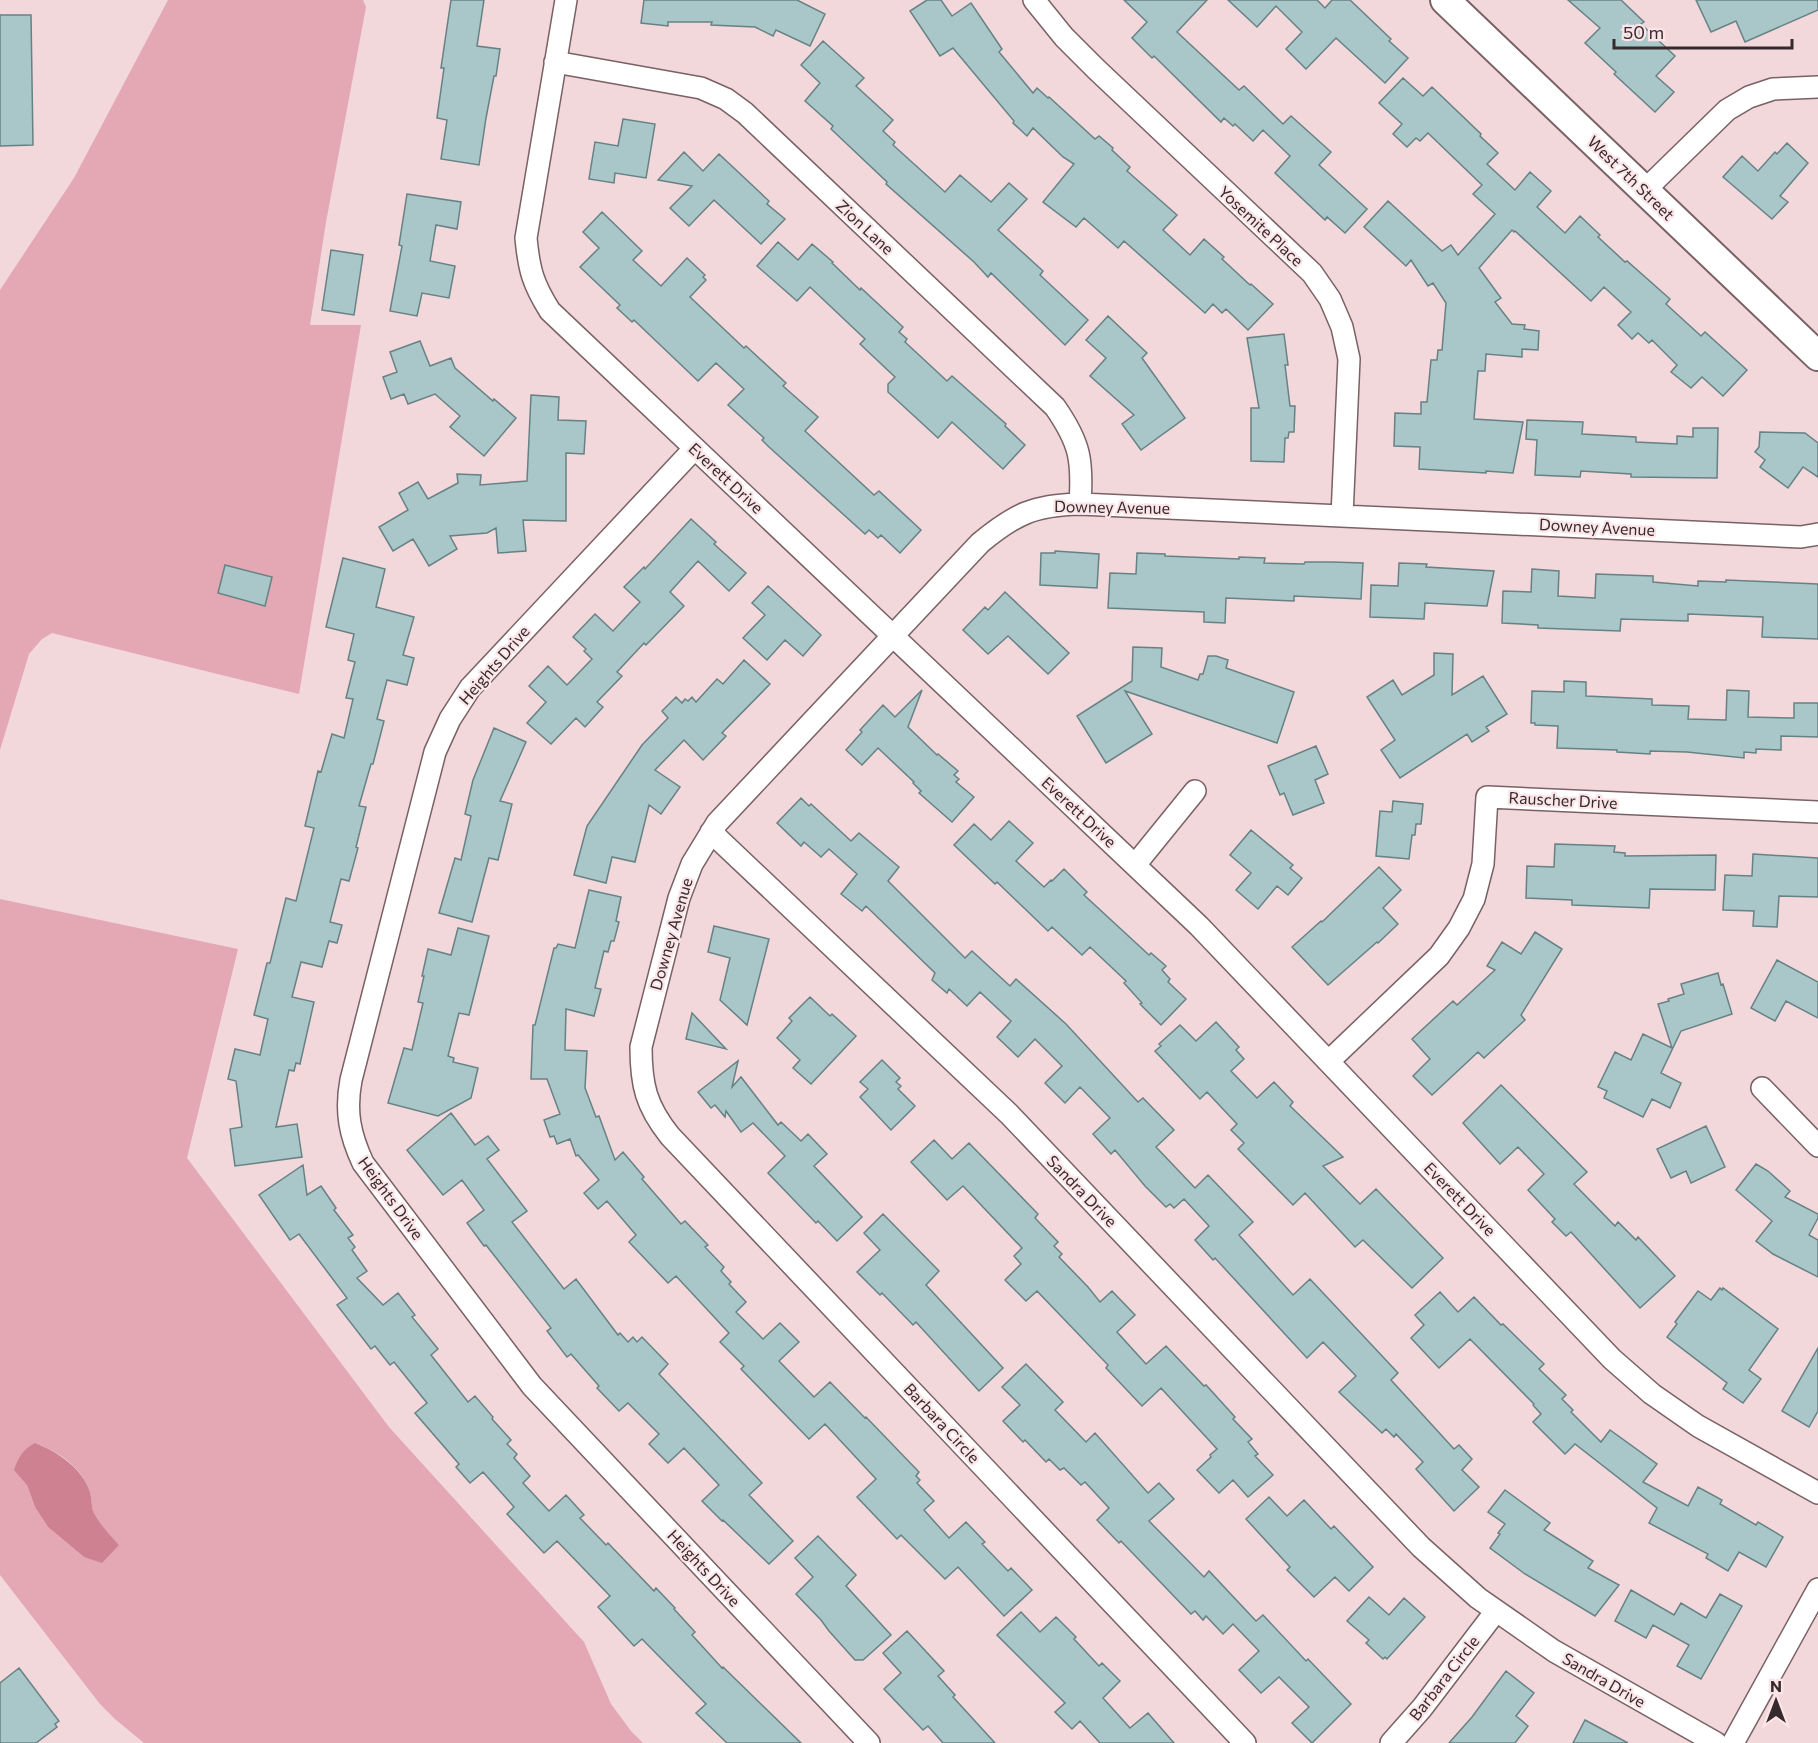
<svg xmlns="http://www.w3.org/2000/svg" width="1818" height="1743" viewBox="0 0 1818 1743" font-family="Commissioner,sans-serif">
<rect width="100%" height="100%" fill="#f2d7db"/>
<path fill="#e3a8b3" fill-rule="evenodd" d="M168,0H363L366,7L326,222L310,325H361L299,694L52,633L42,639L29,654L0,750V290L74,178Z
M0,899L238,949L187,1158L389,1427L584,1642L611,1704L631,1731L643,1743H144L115,1719L100,1704L0,1575ZM35,1443C59,1452 82,1467 90,1492C92,1498 91,1505 93,1511C98,1524 110,1535 119,1545L84,1557L48,1527L35,1507L27,1485Z"/>
<path fill="#ce8190" d="M35,1443C58,1452 82,1468 90,1492C92,1498 91,1505 93,1511C99,1524 110,1535 119,1545L102,1563L84,1557L48,1527L35,1507L27,1485L14,1470C18,1458 23,1449 35,1443Z"/>
<path fill="#a9c6c8" stroke="#678284" stroke-width="1.5" d="M451,0H484L477,46L500,49L496,76H494L486,118L479,165L441,159L447,120L437,118L444,68H441Z
M644,0H797L825,14L810,46L776,30L773,36L755,27L711,25L712,22H668V26L641,23Z
M927,0H941L952,16L971,3L1002,49L999,52L1033,93L1037,88L1048,98L1049,97L1095,139L1099,136L1113,148L1112,150L1130,167L1127,171L1177,215L1163,230L1190,255L1204,239L1224,257L1222,259L1250,285L1251,284L1273,304L1248,330L1226,309L1222,313L1213,304L1205,313L1124,241L1118,248L1084,218L1076,227L1043,202L1074,164L1063,157L1033,128L1027,136L1013,123L1014,121L953,48L940,56L910,11Z
M1124,0H1207L1177,32L1239,90L1244,86L1283,124L1291,116L1331,152L1319,165L1367,209L1345,233L1327,217L1325,220L1275,173L1290,156L1263,130L1253,141L1235,124L1233,126L1224,118L1221,122L1154,56L1152,58L1132,38L1147,22Z
M1228,0H1317L1325,8L1332,0H1350L1391,39L1389,41L1408,58L1385,83L1336,38L1306,69L1286,49L1302,32L1276,6L1257,27Z
M1568,0H1621L1644,22L1641,24L1675,56L1656,76L1674,92L1655,112L1614,74L1616,72L1585,43L1600,28Z
M1696,0H1818V10L1745,42L1736,21L1711,32Z
M0,15H31L33,145L0,146Z
M823,41L864,78L856,86L893,120L883,131L895,142L893,145L945,192L960,175L991,202L1009,183L1027,199L998,230L1043,271L1040,275L1088,320L1065,345L991,273L988,277L974,262L886,184L887,182L831,129L833,126L805,101L820,83L801,65Z
M1403,78L1423,96L1432,87L1481,134L1480,136L1498,153L1487,164L1515,190L1530,172L1551,191L1537,207L1565,233L1580,216L1600,235L1598,237L1625,262L1627,261L1670,299L1666,304L1701,336L1705,332L1747,370L1723,396L1702,377L1691,388L1671,372L1677,365L1652,340L1649,343L1638,333L1632,339L1618,325L1631,312L1604,287L1591,301L1515,231L1514,232L1512,230L1479,268L1501,298L1495,302L1512,324L1525,325L1524,329L1539,331L1538,350L1522,349V357L1486,354L1485,371H1478L1474,419L1523,422L1513,473L1486,471V473L1419,469L1420,447L1394,446L1395,413L1421,414V402H1427L1431,360H1437L1438,350H1442L1446,303L1433,283L1428,286L1411,260L1406,266L1364,227L1388,201L1442,251L1451,245L1458,255L1495,214L1473,194L1482,185L1428,133L1420,141L1416,138L1407,147L1393,134L1402,124L1379,103Z
M623,119L655,124L646,178L615,173L614,183L589,179L595,142L618,146Z
M1787,143L1808,163L1780,196L1788,202L1772,219L1723,177L1742,156L1758,171L1775,152L1777,154Z
M684,152L703,171L719,154L769,201L767,204L785,219L761,244L714,200L689,226L670,208L692,186L658,180Z
M407,194L461,202L457,229L436,225L430,261L455,266L449,298L422,293L417,316L390,311L402,246L399,245Z
M602,212L642,251L633,260L661,286L687,258L705,275L703,277L706,280L690,297L744,348L746,346L786,383L783,386L818,417L805,431L874,495L879,491L921,530L900,553L881,535L878,538L869,530L865,534L769,447L762,440L764,438L728,405L744,389L716,363L698,381L634,320L632,322L617,308L620,305L580,267L599,248L583,232Z
M778,242L798,260L812,244L833,262L832,263L860,290L861,288L903,327L899,332L907,339L905,342L947,381L952,376L1006,424L1005,426L1025,445L1003,469L952,422L938,438L888,392V384L895,377L860,344L865,339L810,287L797,301L757,266Z
M331,250L363,255L354,315L322,310Z
M1108,316L1147,353L1142,358L1185,418L1141,450L1122,424L1134,415L1090,376L1106,358L1086,340Z
M1284,334L1288,365H1285L1290,406H1295L1294,432H1289L1288,438H1285L1284,462L1251,461V408H1259L1247,338Z
M420,341L430,366L451,358L455,368L493,401L494,399L516,418L484,456L450,427L460,416L435,394L408,404L404,394L391,399L383,377L397,372L390,352Z
M531,395L559,397L558,420L586,421L584,454L566,453V521L523,520L526,551L498,553L496,528L487,533L450,536L457,549L429,566L413,539L393,551L379,527L408,510L399,493L418,482L428,499L458,483L457,474L481,475L480,485L527,481Z
M1527,420L1583,422L1582,434L1636,437V442L1677,444V436L1693,437V428H1718L1717,478L1631,477V474L1581,471L1580,477L1535,475L1537,440L1526,439Z
M1760,432L1805,433L1818,443V477L1803,467L1788,488L1760,467L1765,460L1755,452L1759,447Z
M691,519L716,542L714,544L746,573L729,591L698,561L670,592L684,606L646,645L644,643L617,672L622,676L597,702L603,707L585,727L576,718L551,744L527,723L546,702L529,686L548,666L567,685L592,659L584,651L586,649L573,637L595,614L613,631L640,602L624,587L644,567L645,569Z
M1055,551L1099,554L1097,588L1040,585L1041,553H1055Z
M1137,553L1165,554V556L1239,559V557L1265,558L1264,563L1304,564L1305,562H1332L1363,563L1361,599L1294,596V601L1226,598L1225,623L1204,622V612L1108,608L1110,573L1136,574Z
M343,558L385,569L376,607L414,617L403,655L414,658L407,685L387,680L377,719L384,721L373,764H371L359,806L366,807L356,847L358,848L349,881L341,879L330,922L342,925L337,943L329,941L322,967L301,962L292,997L314,1002L300,1064L296,1063L294,1071L289,1070L276,1127L297,1124L302,1157L235,1166L230,1129L242,1127L236,1081L228,1079L235,1049L260,1055L268,1019L254,1015L267,963H270L286,898L296,901L314,828L305,826L318,771L321,772L332,734L344,738L353,699L346,698L355,662L348,660L354,634L326,627Z
M1399,563L1427,564L1426,567L1494,571L1487,606L1425,603L1424,619L1370,617L1371,585L1398,586Z
M225,565L272,577L265,606L218,593Z
M1532,569L1559,571L1558,596L1595,598L1596,574L1653,576V582L1698,586V581L1726,582V580L1818,584V639L1762,637L1763,617L1688,614V621L1621,619L1620,631L1538,628V625L1502,623L1503,591L1531,592Z
M768,586L821,635L803,656L785,640L767,660L743,638L765,615L752,603Z
M1005,592L1069,653L1048,674L1008,636L988,654L963,630L985,607L988,610Z
M1133,647L1162,648L1161,667L1198,680L1200,674H1203L1208,656H1216L1228,660L1226,668L1294,692L1277,743L1125,691L1152,734L1106,763L1077,716L1132,681Z
M1434,653L1453,654L1452,695L1483,676L1507,714L1486,727L1489,731L1472,742L1467,734L1400,778L1381,750L1395,740L1367,697L1393,680L1402,695L1434,675Z
M744,660L770,684L722,733L726,736L703,760L684,740L655,770L680,787L661,814L649,805L635,862L612,857L606,883L574,875L587,826L642,745L668,718L662,711L676,697L682,703L685,699L688,701L692,697L696,702L717,679L723,684Z
M1564,681L1586,682V696L1652,699V705L1689,706L1688,719L1726,720L1727,690L1749,691L1748,717L1794,718V703H1818V737L1781,736V750L1756,749V753L1744,752V758L1687,752L1650,751V754L1617,752V750L1557,748L1558,726L1535,725V723H1531L1532,691L1564,692Z
M922,690L908,727L937,755L938,754L958,771L954,775L959,779L956,782L974,797L952,822L919,793L921,791L913,783L914,782L878,748L862,765L846,750L862,732L860,730L883,705L895,717Z
M494,728L526,742L500,801L512,804L498,860L489,858L472,922L439,913L455,858L461,860L471,816L465,814L473,780Z
M1316,746L1328,774L1315,780L1324,803L1293,815L1284,793L1280,795L1268,766Z
M801,798L809,806L811,804L851,841L859,833L899,867L888,881L965,958L972,951L1010,986L1016,979L1066,1024L1138,1102L1143,1098L1174,1130L1156,1147L1195,1188L1208,1175L1253,1222L1239,1235L1293,1295L1310,1279L1398,1373L1391,1380L1454,1449L1459,1445L1472,1459L1462,1470L1479,1487L1454,1511L1416,1469L1423,1462L1396,1434L1394,1437L1386,1429L1382,1433L1339,1392L1356,1376L1323,1342L1307,1358L1215,1258L1213,1260L1195,1240L1209,1226L1184,1199L1174,1208L1170,1204L1166,1207L1145,1186L1115,1150L1111,1154L1093,1134L1110,1118L1080,1087L1065,1103L1045,1083L1062,1066L1035,1039L1018,1057L997,1037L1011,1021L980,992L967,1006L949,989L947,993L932,980L935,973L866,906L862,911L841,894L857,874L829,849L821,857L804,842L801,846L777,823Z
M1393,801L1423,804L1421,824H1416L1415,835H1412L1409,859L1376,856L1380,811L1392,812Z
M1009,821L1033,843L1016,861L1044,887L1051,880L1052,881L1064,869L1087,892L1084,895L1149,955L1151,953L1166,966L1162,970L1170,979L1168,982L1186,999L1161,1025L1140,1004L1142,1003L1124,983L1126,981L1090,947L1082,955L1052,927L1048,931L997,882L995,884L954,845L974,824L991,840Z
M1251,830L1293,865L1290,868L1302,878L1288,895L1277,886L1258,909L1236,890L1251,873L1230,855Z
M1555,844L1615,846L1614,852L1625,853V856L1716,855L1715,890L1650,889L1649,908L1572,905V900L1526,898L1527,866L1554,867Z
M1753,854L1818,858V897L1779,896L1777,927L1753,926L1754,911L1723,910L1725,875L1752,876Z
M1379,867L1401,890L1383,908L1398,924L1378,943L1377,942L1328,985L1292,947L1321,921L1322,922Z
M589,890L621,897L616,921L619,922L614,941H611L608,952L604,951L595,988L601,989L594,1016L566,1009L565,1050L587,1051L585,1088L596,1117L599,1116L615,1160L623,1152L644,1177L642,1179L681,1224L685,1221L708,1245L705,1247L724,1267L721,1271L731,1282L729,1284L746,1302L736,1312L763,1339L780,1323L799,1342L779,1361L814,1397L830,1382L865,1418L866,1417L919,1472L916,1476L920,1480L917,1483L934,1501L924,1510L949,1538L966,1522L985,1542L982,1544L1008,1571L1011,1568L1032,1590L1004,1616L958,1567L945,1579L901,1535L897,1539L857,1497L876,1479L825,1424L809,1439L741,1369L744,1366L720,1342L729,1333L676,1276L668,1283L629,1242L636,1235L607,1201L598,1209L584,1193L599,1180L578,1155L576,1156L570,1139L557,1144L554,1136L550,1137L544,1120L560,1114L547,1079H531L533,1025H535L554,948H556L558,944L575,948Z
M714,926L769,939L747,1025L720,1000L730,958L708,952Z
M458,928L489,936L469,1015L459,1013L448,1056L454,1058L453,1062L478,1068L471,1098L438,1116L388,1103L404,1048L412,1050L423,1003L418,1002L424,976H422L428,949L451,955Z
M1535,932L1562,949L1521,1015L1525,1020L1484,1058L1478,1052L1432,1095L1413,1076L1430,1059L1412,1039L1453,1001L1457,1005L1495,970L1487,966L1502,942L1521,954Z
M1777,960L1818,982V1018L1786,1001L1775,1021L1751,1008Z
M1718,973L1721,985L1723,984L1732,1014L1681,1031L1661,1073L1681,1083L1670,1108L1652,1099L1643,1117L1604,1098L1607,1091L1598,1087L1615,1052L1631,1060L1643,1034L1672,1048L1658,1004L1669,1001L1668,999L1684,994L1681,984Z
M810,997L830,1016L832,1014L856,1036L811,1084L793,1068L800,1060L777,1038L792,1021L789,1018Z
M692,1013L726,1049L686,1039Z
M1216,1022L1239,1047L1236,1050L1244,1059L1231,1071L1257,1098L1274,1082L1293,1102L1290,1106L1343,1157L1323,1166L1360,1204L1376,1189L1443,1258L1412,1288L1363,1240L1355,1247L1305,1193L1293,1205L1238,1149L1244,1143L1231,1130L1237,1124L1207,1092L1200,1099L1155,1051L1161,1046L1159,1044L1180,1025L1196,1041Z
M882,1060L900,1078L896,1082L901,1086L898,1089L915,1106L891,1130L860,1097L868,1089L860,1082Z
M738,1061L732,1087L741,1077L778,1125L781,1122L801,1141L808,1134L827,1154L814,1166L862,1217L837,1241L818,1221L816,1223L768,1173L785,1156L753,1123L741,1132L726,1111L725,1117L715,1105L711,1108L698,1092Z
M1501,1085L1587,1172L1574,1184L1615,1226L1618,1222L1636,1240L1638,1237L1675,1276L1640,1308L1571,1232L1566,1236L1552,1222L1555,1219L1528,1190L1544,1174L1518,1147L1500,1164L1463,1123Z
M451,1113L475,1145L488,1136L499,1150L487,1159L527,1211L512,1222L564,1289L576,1279L618,1335L620,1333L628,1342L633,1337L637,1342L642,1337L668,1364L659,1374L762,1483L749,1495L793,1541L769,1564L723,1520L722,1521L702,1501L719,1485L684,1448L668,1463L649,1444L659,1434L628,1403L619,1411L597,1388L599,1386L571,1354L567,1357L547,1331L551,1328L486,1245L484,1246L467,1223L484,1210L462,1180L443,1195L407,1150Z
M1706,1126L1725,1167L1691,1183L1686,1171L1671,1178L1657,1149Z
M934,1140L952,1159L969,1143L1038,1214L1035,1218L1058,1242L1054,1246L1062,1254L1059,1257L1088,1287L1100,1302L1112,1291L1135,1315L1117,1332L1146,1364L1166,1346L1204,1386L1206,1385L1235,1417L1233,1419L1252,1439L1248,1442L1258,1454L1255,1456L1273,1475L1248,1497L1233,1480L1219,1493L1197,1470L1211,1457L1210,1455L1217,1449L1161,1388L1142,1406L1106,1368L1108,1365L1037,1291L1026,1301L1005,1280L1021,1264L1014,1256L1022,1248L963,1186L947,1200L911,1162Z
M1756,1164L1768,1171L1790,1191L1785,1197L1818,1214V1218L1809,1235L1818,1240V1277L1773,1254L1756,1241L1772,1221L1736,1190Z
M303,1165L307,1195L321,1186L336,1208L334,1210L353,1235L348,1238L355,1247L352,1250L367,1271L357,1278L383,1305L398,1293L415,1315L412,1317L438,1349L431,1355L468,1402L475,1396L493,1417L492,1419L511,1440L507,1444L517,1454L514,1458L530,1476L523,1483L549,1511L566,1495L584,1515L580,1518L606,1545L608,1543L654,1591L656,1588L675,1608L674,1609L695,1632L692,1635L722,1668L723,1667L801,1743H727L696,1713L706,1704L642,1639L634,1646L598,1607L610,1596L557,1541L544,1553L507,1514L514,1507L483,1472L470,1483L456,1467L459,1464L415,1413L427,1403L394,1362L390,1365L375,1346L371,1349L337,1305L347,1298L299,1234L290,1240L259,1195Z
M883,1214L939,1271L926,1285L1003,1368L979,1391L916,1322L913,1325L882,1293L880,1295L857,1272L880,1250L864,1233Z
M1720,1288L1722,1290L1723,1288L1778,1329L1749,1370L1761,1379L1743,1403L1723,1389L1727,1383L1667,1337L1677,1324L1675,1322L1698,1291L1711,1300Z
M1440,1292L1458,1312L1474,1297L1501,1325L1503,1324L1544,1364L1539,1369L1566,1395L1562,1399L1573,1410L1571,1412L1601,1442L1610,1430L1657,1464L1643,1482L1688,1506L1698,1487L1722,1500L1720,1504L1756,1525L1758,1522L1783,1537L1766,1567L1739,1552L1728,1571L1706,1558L1708,1554L1649,1523L1657,1508L1575,1444L1565,1454L1533,1422L1541,1414L1533,1405L1534,1404L1470,1339L1439,1368L1411,1338L1424,1325L1415,1315Z
M1818,1348V1411L1809,1427L1782,1411Z
M1026,1364L1063,1402L1055,1410L1086,1442L1095,1433L1148,1493L1159,1483L1174,1499L1149,1521L1204,1577L1209,1571L1256,1621L1263,1615L1306,1661L1308,1659L1351,1704L1312,1743L1292,1723L1309,1707L1279,1677L1261,1693L1239,1670L1259,1651L1233,1624L1223,1634L1206,1616L1203,1620L1195,1611L1191,1614L1121,1541L1119,1543L1097,1520L1109,1508L1085,1482L1081,1485L1064,1468L1060,1470L1049,1459L1046,1462L1025,1440L1023,1442L1003,1421L1020,1405L1002,1387Z
M1505,1490L1550,1523L1544,1530L1593,1561L1588,1568L1619,1585L1595,1616L1525,1574L1490,1548L1500,1534L1498,1533L1505,1524L1488,1512Z
M1269,1497L1287,1516L1304,1500L1331,1529L1334,1526L1373,1567L1349,1591L1335,1577L1314,1597L1287,1570L1290,1567L1246,1519Z
M818,1536L856,1575L846,1586L891,1635L863,1660H855L829,1631L821,1620L796,1594L813,1577L795,1558Z
M1631,1590L1674,1615L1681,1603L1706,1618L1720,1594L1742,1606L1701,1679L1677,1666L1689,1645L1653,1625L1646,1638L1615,1621Z
M1369,1597L1389,1615L1404,1598L1425,1617L1387,1659L1385,1657L1383,1659L1366,1643L1369,1640L1347,1621Z
M1021,1612L1040,1632L1056,1617L1076,1637L1074,1639L1099,1666L1102,1663L1120,1681L1103,1698L1130,1728L1148,1713L1174,1743H1100L1080,1721L1072,1729L1055,1712L1065,1703L997,1635Z
M907,1631L944,1671L938,1676L955,1695L953,1697L995,1743H943L928,1726L923,1730L884,1689L901,1673L883,1653Z
M19,1668L59,1721L55,1724L57,1727L36,1743H0V1683Z
M1506,1671L1534,1693L1516,1716L1528,1726L1515,1743H1449L1472,1717Z
M1585,1720L1628,1743H1573Z"/>
<g fill="none" stroke-linecap="round" stroke-linejoin="round">
<g stroke="#796165" stroke-width="24">
<path id="street" d="M566,0L526,238C529,270 533,284 550,311L1199,926L1612,1359L1652,1394L1698,1426L1818,1493
M1034,0L1064,37L1096,69L1312,273L1330,299L1342,327L1349,359L1342,516
M555,62L701,88L726,99L745,113L1055,407C1080,443 1083,460 1080,504
M1645,190L1727,110L1749,97L1773,89L1818,87
M694,449L470,688L450,719L435,752L351,1080C345,1112 350,1135 363,1163L532,1386L869,1743
M711,832L1009,1114L1421,1547L1478,1598L1554,1651L1716,1743
M1135,865L1195,791
M1329,1061L1439,956L1459,928L1474,899L1483,864L1487,797L1818,812
M1762,1088L1818,1146
M1245,1743L670,1136C646,1106 641,1085 641,1047L679,898L692,864L717,823L980,543C1015,514 1034,505 1080,504L1801,537L1818,534
M1391,1743L1422,1708L1496,1611
M1733,1743L1818,1589"/>
</g>
<g stroke="#796165" stroke-width="32">
<path id="secondary" d="M1445,0L1818,356"/>
</g>
<use href="#street" stroke="#fff" stroke-width="21"/>
<use href="#secondary" stroke="#fff" stroke-width="28"/>
</g>
<g text-anchor="middle" stroke-width="4.5" stroke-linejoin="round" paint-order="stroke">
<g font-size="16" fill="#352a2c" stroke="#fce5e9">
<text transform="translate(1631 178) rotate(44)" y="6">West 7th Street</text>
<text transform="translate(1261 226) rotate(43)" y="6">Yosemite Place</text>
<text transform="translate(865 227) rotate(43)" y="6">Zion Lane</text>
<text transform="translate(726 478) rotate(43)" y="6">Everett Drive</text>
<text transform="translate(1112 507) rotate(1)" y="6">Downey Avenue</text>
<text transform="translate(1597 527) rotate(3)" y="6">Downey Avenue</text>
<text transform="translate(494 665) rotate(-49)" y="6">Heights Drive</text>
<text transform="translate(1563 800) rotate(3)" y="6">Rauscher Drive</text>
<text transform="translate(1079 812) rotate(43)" y="6">Everett Drive</text>
<text transform="translate(671 934) rotate(-74)" y="6">Downey Avenue</text>
<text transform="translate(1082 1191) rotate(46)" y="6">Sandra Drive</text>
<text transform="translate(391 1198) rotate(54)" y="6">Heights Drive</text>
<text transform="translate(1460 1199) rotate(46)" y="6">Everett Drive</text>
<text transform="translate(942 1423) rotate(47)" y="6">Barbara Circle</text>
<text transform="translate(704 1568) rotate(47)" y="6">Heights Drive</text>
<text transform="translate(1444 1678) rotate(-52)" y="6">Barbara Circle</text>
<text transform="translate(1604 1680) rotate(30)" y="6">Sandra Drive</text>
</g>
</g>
<g transform="translate(1776 1701)" stroke="#fce5e9" stroke-width="4.5" paint-order="stroke">
<path d="M0-4.5L10 22L0 15L-10 22Z" fill="#352a2c"/>
<text y="-9" font-size="16" font-weight="bold" text-anchor="middle" fill="#352a2c">N</text>
</g>
<path d="M1614 39v9h178v-9" fill="none" stroke="#352a2c" stroke-width="3"/>
<text x="1623" y="39" font-size="18" fill="#352a2c" stroke="#fce5e9" stroke-width="4.5" paint-order="stroke">50 m</text>
</svg>
